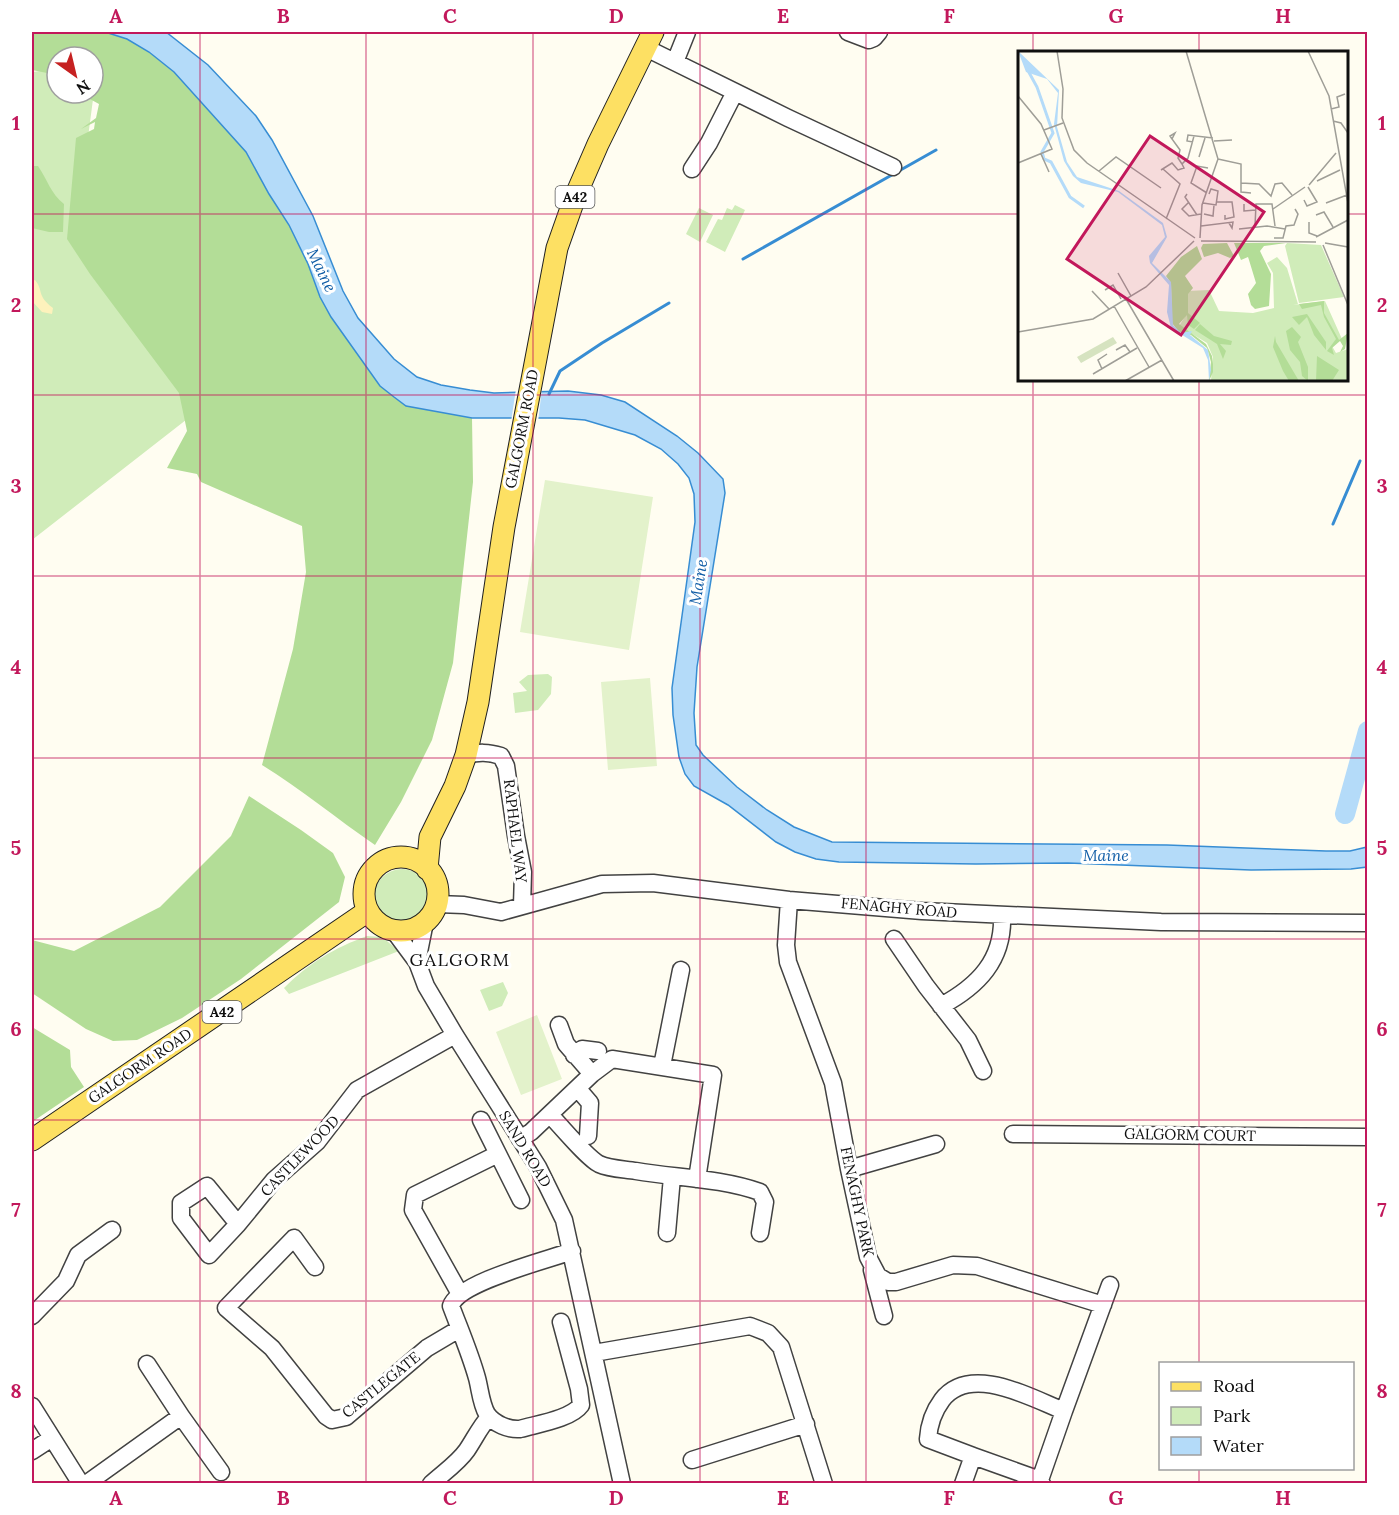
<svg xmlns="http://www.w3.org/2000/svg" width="1399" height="1515" viewBox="0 0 1399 1515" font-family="Lora,serif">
<rect width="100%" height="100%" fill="#fffdf1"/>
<path fill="#d0ecb9" d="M57,69V93H93L95,84L74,244L200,409L32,540V72Z
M735,205L745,210L725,252L706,242L718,219L722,220L727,208L732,210Z
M699,208L713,215L700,242L686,234Z
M548,674L552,677L551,694L538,710L515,713L513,693L527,691L519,682L528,675Z
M374 897a28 28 0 1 1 56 0a28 28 0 1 1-56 0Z
M367,936L382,937L399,951L289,994L284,988C309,963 334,948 367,936Z
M503,982L508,993L502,1006L489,1011L480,990Z"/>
<path fill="#b3dd97" d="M32,32H105L127,39L149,52L174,72L246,152L269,194L289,225L308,264L320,297L331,317L380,386L406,406L472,418L473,482L453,663L432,740L401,802L375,845C337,819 301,789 262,765L293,649L306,572L302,526L201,482L197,474L167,468L187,431L179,393L90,274L67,239L76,138L94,129L95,122L81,129L96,118L99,104L88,98V93H93V57H57V75L32,70Z
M32,166H38C47,179 51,194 64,204L63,232H49L32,228Z
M249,796L301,830L333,853L345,877L339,902L241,979L182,1018L137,1040L113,1041L86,1029L32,993V940L74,951L160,907L231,836Z
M32,1027L70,1050L71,1067L84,1087L32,1122Z"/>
<path fill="#fdf2bc" d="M35,280C44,291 36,295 53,308L52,314L42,312L32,301V281Z"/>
<path fill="#e3f2cb" d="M545,480L653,497L629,650L520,632Z
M650,678L657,766L608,770L601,682Z
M537,1015L562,1079L521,1095L496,1032Z"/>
<path fill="#b4dbf9" stroke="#378dd3" stroke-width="1.5" d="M105,32H166L208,65L256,116L272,140L313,216L343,291L358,318L394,359L417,377L441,385L470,390L494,393L568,391L601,395L625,402L677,436L698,453L723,479L725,493L697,667L694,713L696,745L703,755L737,787L767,810L794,827L832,842L1167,845L1326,851H1350L1367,847V867L1351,869L1251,870L1068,863L976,864L839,862L816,859L795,852L776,842L728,805L694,786L685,774L679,757L673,715L672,688L695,522L694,494L689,478L678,464L661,449L635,435L585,420L559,418H472L406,406L394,397L380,386L331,317L320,297L308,264L289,225L269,194L246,152L174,72L149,52L127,39Z"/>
<path fill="#fffdf1" d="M542,388L538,422H511L516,389Z"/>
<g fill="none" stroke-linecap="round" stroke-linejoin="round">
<path stroke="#378dd3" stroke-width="3" d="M743,259L936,150
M549,394L560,371L602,343L669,303
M1367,450H1368
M1333,524L1360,461"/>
<path stroke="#b4dbf9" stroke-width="20" d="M1345,814L1368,731"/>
<g stroke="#424242" stroke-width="19">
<path id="minor" d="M848,32L869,40L874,38L879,32
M646,48L788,118L893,167
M675,62L687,32
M692,169L709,143L735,92
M466,755C479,752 488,752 501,756L506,766L516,836L523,872L522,906
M789,900L786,945L788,962L833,1083L849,1169L868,1257L878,1276L888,1282H896L953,1265L977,1266L1103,1305
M437,904L464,905L501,912L602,884L653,883L789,900L922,911L1161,922L1368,923
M394,931L417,962L426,986L455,1035L538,1167L564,1220L622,1484
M894,939L926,986L968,1040L983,1071
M417,962L425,922
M941,1006C978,986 1004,960 1002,915
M559,1025L566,1044L592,1074
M574,1055L582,1049L598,1051
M662,1066L681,970
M578,1089L590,1103L588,1136
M550,1115C562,1127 586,1157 599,1164C610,1169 624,1169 636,1171C677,1178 720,1178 760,1192L765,1202L760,1233
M481,1120L521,1200
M1013,1134L1368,1137
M520,1139L531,1132L592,1074L612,1059L713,1075L697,1179
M849,1169L936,1144
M238,1224L207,1186L181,1203V1218L209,1255L238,1224L274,1180L317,1142L357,1090L455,1035
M667,1233L672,1177
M315,1267L294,1238L226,1308L272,1348L326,1416L332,1420L346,1417L427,1348L459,1329
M872,1270L884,1316
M460,1294L413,1210L415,1195L498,1154
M32,1316L66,1281L78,1255L112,1230
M561,1322L579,1389L581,1405C571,1419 537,1424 520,1429C509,1430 494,1424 487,1414C481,1404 480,1389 477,1378C470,1353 460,1330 451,1306C458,1282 548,1260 572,1251
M594,1353L750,1326L768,1333L781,1347L824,1484
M147,1364L181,1416
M32,1406L81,1484
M32,1451L52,1438
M973,1456L1040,1480L1042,1484
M692,1460L806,1424
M1040,1480L1064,1411
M86,1484L181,1416L221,1472
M431,1484C443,1473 458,1463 467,1450C475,1438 480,1427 489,1417
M963,1484L973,1456L928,1439C929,1424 933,1412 942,1400C970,1363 1031,1398 1064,1411L1110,1285"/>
</g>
<g stroke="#202020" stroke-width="23">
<path id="major" d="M364 894a37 37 0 1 1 74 0a37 37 0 1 1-74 0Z
M427,869L430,837L455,786L466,755L478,702L504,527L557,248L575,197L598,144L653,32
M32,1140L368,911"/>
</g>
<use href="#minor" stroke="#fff" stroke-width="16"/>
<use href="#major" stroke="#fde063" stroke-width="21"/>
</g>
<path fill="none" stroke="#c2185b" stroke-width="1.5" stroke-opacity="0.55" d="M200,32V1484M366,32V1484M533,32V1484M700,32V1484M866,32V1484M1033,32V52M1199,32V52M32,214H1020M1346,214H1368M1033,380V1484M1199,380V1364M32,395H1368M32,576H1368M32,758H1368M32,939H1368M32,1120H1368M32,1301H1368M1199,1468V1484"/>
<g text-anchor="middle" stroke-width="6" stroke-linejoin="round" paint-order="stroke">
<g fill="#fff" stroke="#575757" stroke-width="1.5">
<rect x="555.5" y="186" width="39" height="22" rx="4.5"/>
<rect x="202.5" y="1001" width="39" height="22" rx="4.5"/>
</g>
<g font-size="14" font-weight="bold" fill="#0f0f0f">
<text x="575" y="202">A42</text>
<text x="222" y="1017">A42</text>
</g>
<g font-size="15" fill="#0f0f0f" stroke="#fff">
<text transform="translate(522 429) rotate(-79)" y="5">GALGORM ROAD</text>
<text transform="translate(515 831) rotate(83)" y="5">RAPHAEL WAY</text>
<text transform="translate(899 908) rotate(5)" y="5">FENAGHY ROAD</text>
<text transform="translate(140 1066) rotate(-34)" y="5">GALGORM ROAD</text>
<text transform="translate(1190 1135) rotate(1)" y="5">GALGORM COURT</text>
<text transform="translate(525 1149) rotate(59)" y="5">SAND ROAD</text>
<text transform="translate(300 1156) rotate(-46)" y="5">CASTLEWOOD</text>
<text transform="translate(857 1202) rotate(78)" y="5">FENAGHY PARK</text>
<text transform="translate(381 1385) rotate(-39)" y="5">CASTLEGATE</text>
</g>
<g font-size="16" font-style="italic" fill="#125ea7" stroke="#fff">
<text transform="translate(322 270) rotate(64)" y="6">Maine</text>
<text transform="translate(698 582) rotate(-81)" y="6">Maine</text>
<text x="1106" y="861">Maine</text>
</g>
<g font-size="18" letter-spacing="1.5" fill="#0f0f0f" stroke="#fff">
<text x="460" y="966">GALGORM</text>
</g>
</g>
<g transform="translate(1018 51)">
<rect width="330" height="330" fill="#fffdf1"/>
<path d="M269,192L303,194L326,246L281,252L267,195ZM259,206L269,217L280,253L275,254L307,250L324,288L314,295L318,302L330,298V330H193L195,306L189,292L161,275L170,261L169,240L191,239L201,260L235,262L256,257L255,222L249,212Z" fill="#d0ecb9"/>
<path d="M209,192L216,205L212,207L200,202L186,206L183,197L185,193ZM216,192H268L246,195L242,200L253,223L251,255L237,258L233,254L230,243L238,232L231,209L230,206L223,209ZM179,195L184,208L167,225L175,237L170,243V262L182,272L176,278L170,274L169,264L161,273L188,293L194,305L195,313V321L191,330L193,311L189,297L173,284L161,281L154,272L153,232L148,225L163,206ZM306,250V262L321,289L330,282L327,298L322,301L325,295L322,290L314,297L316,304L309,300L318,288L306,266L303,254L284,258L281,253ZM289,263L308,291V299L296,284L289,266L281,274L274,266ZM182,273L196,285L214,290L213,294L202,293L208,300L205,308L199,293L177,279ZM274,276L283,286L280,291L290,316V330L284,325L282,311L272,299L268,280ZM257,285L258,291L281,330H271L265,320L255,296ZM299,305L321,319L314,330H298Z" fill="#b3dd97"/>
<path d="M95,286L99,292L63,312L59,306Z" fill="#d6e3c0"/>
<path d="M0,0L41,39L39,76L49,111L59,126L101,140L145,172L149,186L134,212L153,231L155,274L163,282L174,280L172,284L190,299L193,319L191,330L190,309L185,297L153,277L149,261L151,234L132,212L131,205L147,186L144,174L100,141L63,132L55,125L46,110L36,73L40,42L29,28L8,21Z" fill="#b4dbf9"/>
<path fill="none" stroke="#b4dbf9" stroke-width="3" d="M8,16L19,36L35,82L24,101L26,108L33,111L52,146L66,156"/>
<path fill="none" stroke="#9f9e97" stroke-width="1.5" d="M39,0L45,38L44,67L56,99L69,112L177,187M168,0L200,108L184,154L182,187M290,0L311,45L330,152M0,45L23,73L34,98L0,112M313,58L321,56L319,46L327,43M315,70L323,72L330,82M26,79L45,72M154,88L152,85L157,82L154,88L162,99L160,107L164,113M196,90L214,89M175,91L169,90L170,84L195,87M23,103L31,121M181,106L187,87M200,108L223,113V141L233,142M145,118L162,133L148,168M143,119L154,112L160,119L166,117L164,113L170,107L176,85M81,120L98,106L143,137M299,130L322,119M223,132L241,133L253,145L257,133L264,132L274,144M291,134L318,102M189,142L173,132L179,115L190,117M169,143L167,146L179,164M286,149L289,155L299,151L290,136M171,151L164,158L171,165L183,163M198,151H214L216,166L207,168V164M185,152L198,154L200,140L193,138L191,143M308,152L329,144M226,153V160L238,159M255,158L287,136M186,163L195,165L196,154M298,164L306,161L315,176M291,171V182L299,185M183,175L215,171L214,177L211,172M237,175L238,153H254L257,175M221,178L249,175L267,178M298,186L330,169M256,187H265L268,175L276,174L280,163L277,158M183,190L298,191M307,192L330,196M305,194L330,254M100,222L113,245M87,239L95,234L103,248M74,240L91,258M108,248L156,330M96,255L131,316M0,281L75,268L128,236L176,190M98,299L107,294L112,301M84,318L80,309L89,303M75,323L119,297M107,330L144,309"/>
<path fill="#c2185b" fill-opacity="0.15" stroke="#c2185b" stroke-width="3" d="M132,85L246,161L163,284L49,208Z"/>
<rect width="330" height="330" fill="none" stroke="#0f0f0f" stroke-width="3"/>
</g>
<rect width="1399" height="1515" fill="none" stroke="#ffffff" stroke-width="66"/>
<rect x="1159" y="1362" width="195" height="108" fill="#ffffff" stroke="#9f9f9f" stroke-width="1.5"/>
<rect x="1171" y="1382" width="30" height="9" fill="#fde063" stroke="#9f9f9f" stroke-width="1.5"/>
<text x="1213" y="1392" font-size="18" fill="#0f0f0f">Road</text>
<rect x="1171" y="1407" width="30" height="18" fill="#d0ecb9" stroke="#9f9f9f" stroke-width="1.5"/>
<text x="1213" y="1422" font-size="18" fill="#0f0f0f">Park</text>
<rect x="1171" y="1437" width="30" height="18" fill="#b4dbf9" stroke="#9f9f9f" stroke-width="1.5"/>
<text x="1213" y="1452" font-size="18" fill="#0f0f0f">Water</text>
<g transform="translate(75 75) rotate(146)"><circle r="28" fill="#ffffff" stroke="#9f9f9f" stroke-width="1.5"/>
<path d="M0-4.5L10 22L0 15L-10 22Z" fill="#c62121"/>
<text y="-9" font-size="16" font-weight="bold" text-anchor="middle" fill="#0f0f0f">N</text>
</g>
<rect x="33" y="33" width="1333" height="1449" fill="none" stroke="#c2185b" stroke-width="2"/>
<g font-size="20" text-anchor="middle" font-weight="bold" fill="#c2185b">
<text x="116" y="23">A</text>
<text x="283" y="23">B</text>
<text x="450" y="23">C</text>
<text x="616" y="23">D</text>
<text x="783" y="23">E</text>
<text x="949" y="23">F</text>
<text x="1116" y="23">G</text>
<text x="1283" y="23">H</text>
<text x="16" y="130">1</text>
<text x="1382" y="130">1</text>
<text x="16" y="312">2</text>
<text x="1382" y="312">2</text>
<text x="16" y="493">3</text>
<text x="1382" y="493">3</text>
<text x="16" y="674">4</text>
<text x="1382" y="674">4</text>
<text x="16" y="855">5</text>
<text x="1382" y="855">5</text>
<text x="16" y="1036">6</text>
<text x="1382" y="1036">6</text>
<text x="16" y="1217">7</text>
<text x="1382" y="1217">7</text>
<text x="16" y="1398">8</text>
<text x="1382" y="1398">8</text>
<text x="116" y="1505">A</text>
<text x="283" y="1505">B</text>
<text x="450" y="1505">C</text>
<text x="616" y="1505">D</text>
<text x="783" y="1505">E</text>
<text x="949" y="1505">F</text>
<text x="1116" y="1505">G</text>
<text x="1283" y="1505">H</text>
</g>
</svg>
